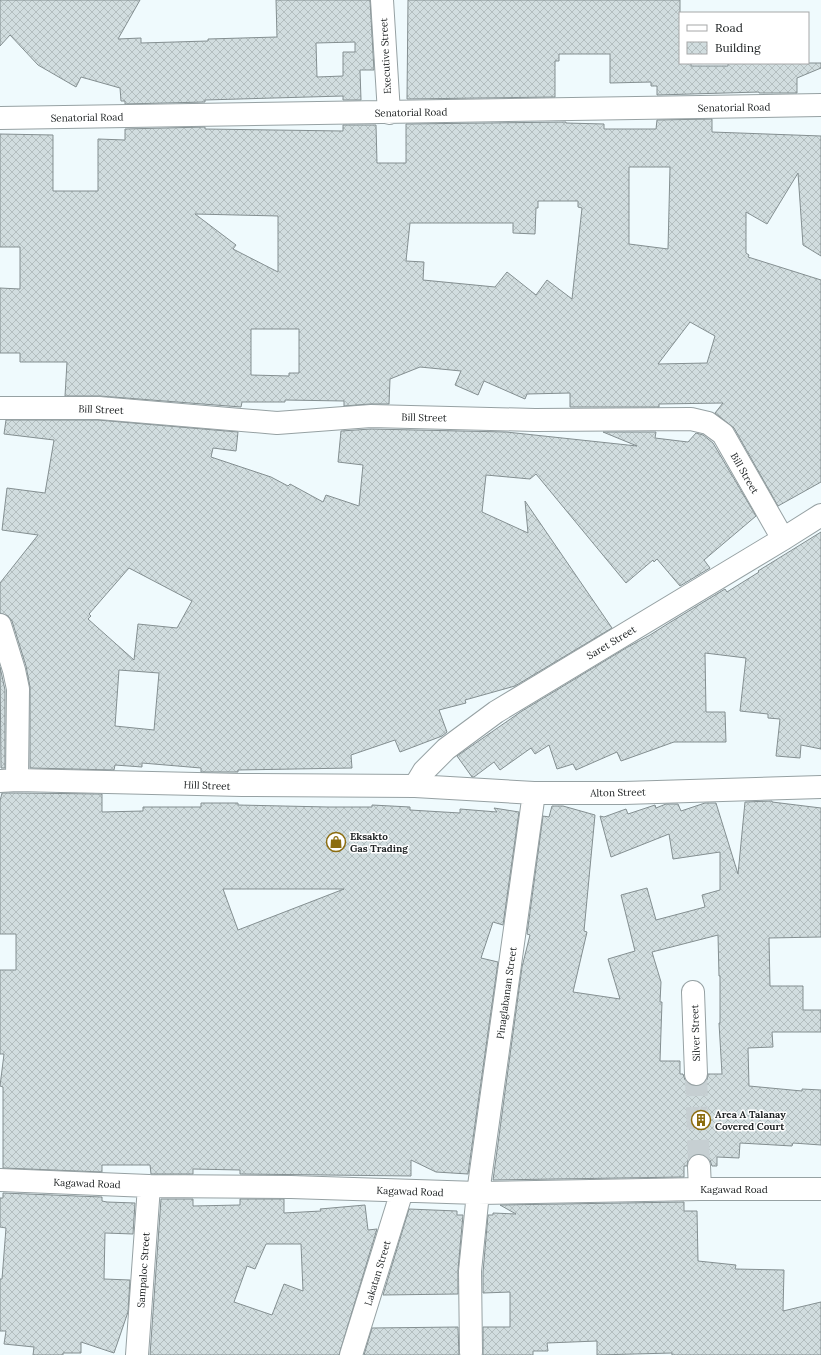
<svg xmlns="http://www.w3.org/2000/svg" width="821" height="1355" viewBox="0 0 821 1355" font-family="Lora,serif">
<defs>
<pattern id="building-cross-hatch" width="8" height="8" patternUnits="userSpaceOnUse"><rect width="8" height="8" fill="#d1dddf"/><path d="M0 0l8 8M0 8l8-8" fill="none" stroke="#b3bebf"/></pattern>
</defs>
<rect width="100%" height="100%" fill="#effafd"/>
<path fill="url(#building-cross-hatch)" stroke="#848f91" fill-rule="evenodd" d="M0,0H140L118,39L141,38V43L208,41V39L277,37L276,0H370L374,70H360L361,100H343V96L205,100V102L125,104V101H121L120,88L81,77L76,87L38,65L10,35L0,46ZM355,42V52H343V76L317,77L316,43Z
M408,0H680V63H691V66H728V63H821V68L797,78V93H759V92L657,95V86H651V82L610,83V54H559V61H555V97L407,99Z
M712,119V132L821,136V256L803,245L798,173L767,224L746,212V253L749,255L748,257L821,280V482L778,506L734,428L715,413L723,403L659,404V407H570V393L527,394L525,399L484,381L478,395L455,385L461,371L420,367L390,379L389,404H370L344,406V401L285,400V402H242L241,407L100,396H65L67,362H20V353H0V288L20,289V247H0V134L53,135V191H98V139L125,140V129L205,127V129L343,131V125H376L377,163H406V124L566,122V123L604,124V129H656L657,120ZM629,167H670L668,249L629,244ZM538,201H578V207L582,208L572,299L547,280L536,295L507,272L495,287L423,280L424,262L406,261L410,223H513V233L535,234L536,208H538ZM195,214L278,216V272L233,249L236,245ZM690,322L715,336L707,363L658,364ZM251,329H299V373H289V376L251,375Z
M6,420H98L238,432L236,451L213,448L211,457L271,477L288,486L290,484L323,502L326,495L359,506L363,465L338,462L341,431L371,429L506,432L637,446L603,432H656L655,438L688,442L696,433L703,435L713,443L756,516L704,560L710,568L680,586L657,559L654,562L653,560L626,583L536,474L530,479L486,475L482,512L528,533L525,501L612,628L515,686L465,700L466,703L439,710L447,732L442,736L400,752L395,740L351,755L352,768L238,770V772H201V768L142,763V767L115,765L114,770L30,768V687L26,666L12,621L8,616L0,613V583L38,535L2,530L7,488L45,493L54,440L4,434ZM129,568L192,601L177,628L138,624L134,660L88,619L91,616L89,614ZM119,670L159,673L154,730L115,726Z
M821,532V749L801,745L800,758L776,756L780,719L768,718V714L740,711L746,658L705,653L706,712H725L726,742H674L621,761L617,752L576,770L573,764L557,769L549,745L535,754L531,748L500,770L494,762L474,777H472L457,756L522,711L626,648L650,635L669,623L725,589L727,592L759,572L758,571Z
M0,667L5,690V768H1Z
M2,793H17L102,794V812L143,811V807H201V803H238V805L328,807H372V805L410,807V810L460,813V809L497,812L494,808L519,812L503,925L493,922L481,958L498,962L468,1174L436,1172L411,1160V1176L240,1174V1170L193,1169V1174H151L150,1165H102V1172L3,1168V1087L0,1086L4,1054H0V970H16V934H0V801ZM223,889H344L238,930Z
M772,801V802L821,808V937L769,938L770,986H803V1010H821V1032H772L773,1047L748,1048L749,1086L802,1091V1089L821,1090V1145L793,1143L792,1146L740,1143L739,1158L717,1157V1166H712L710,1160L704,1155L698,1154L693,1155L688,1160L687,1166H684V1177L493,1180L522,967L530,935L527,934L543,816L549,817L552,806H563L595,815L584,931L587,932L573,992L620,999L608,959L635,951L621,895L647,888L656,920L705,907L702,895L720,890V852L673,859L669,834L611,857L600,816L604,817L626,809L628,814L655,805L656,808L666,804H678L681,811L705,803H716L738,874L745,802ZM718,935L719,976H720V1023H719L722,1074H708L707,1080L703,1084L696,1086L690,1085L685,1080L683,1074H680V1061H660L662,1002H660L661,982L652,952Z
M3,1193L102,1197V1201L107,1202L135,1203L133,1234L105,1233L104,1279L130,1280L128,1312L114,1353L81,1342V1353H63V1355H33L34,1347L4,1344L6,1331H0V1279H2L6,1228L0,1227V1198H3Z
M161,1199H193V1206L240,1205V1199H284V1213L321,1211L320,1209L365,1205L368,1230L377,1229L339,1355H150ZM266,1244H301L303,1291L284,1284L272,1315L234,1302L247,1266L255,1269Z
M684,1202V1211H697L698,1261L736,1265L735,1269L784,1270L783,1311L821,1302V1355H672V1353L597,1355V1341L547,1343L548,1351H533V1355H483V1327H510V1292L483,1293V1272L488,1215H493V1213L516,1214L500,1205Z
M409,1209L457,1211V1215H463L458,1270V1294L383,1295Z
M458,1327L459,1355H364L372,1328Z"/>
<g fill="none" stroke-linecap="round" stroke-linejoin="round">
<path stroke="#c6cfd2" stroke-width="22" stroke-dasharray="22 11" stroke-linecap="butt" d="M696,1074L699,1166"/>
<g stroke="#96a1a3" stroke-width="24">
<path id="street" d="M382,0L389,113
M0,118L821,105
M0,408H99L277,423L371,416L535,420L691,419L708,423L723,434L783,539
M0,625L14,670L18,689L17,780
M0,781L17,780L242,785L415,786L534,793H624L821,787
M415,786L424,771L446,749L496,712L783,539L821,515
M693,992L696,1074
M699,1166L700,1189
M0,1180L149,1186L291,1187L478,1193L700,1189H821
M471,1352L470,1271L478,1193L534,793
M137,1355L149,1186
M351,1355L402,1191"/>
</g>
<use href="#street" stroke="#fff" stroke-width="22"/>
</g>
<defs>
<g id="shop-ring" transform="scale(1)"><circle r="9.5" fill="#fff" stroke="#8c6d0f" stroke-width="1.5"/><path d="M-5-2.5h2.3a2.7 3.5 0 0 1 5.4 0H5L5.5 6h-11ZM-1.5-2.5h3a1.5 2.3 0 0 0-3 0Z" fill="#8c6d0f"/></g>
<g id="building-ring" transform="scale(1)"><circle r="9.5" fill="#fff" stroke="#8c6d0f" stroke-width="1.5"/><path d="M-4-6H4V6H1V3H-1V6H-4ZM-2.5-4.3h1.7v1.8h-1.7ZM.8-4.3h1.7v1.8H.8ZM-2.5-1h1.7V.8h-1.7ZM.8-1h1.7V.8H.8Z" fill="#8c6d0f"/></g>
</defs>
<g fill-rule="evenodd">
<use href="#shop-ring" x="336" y="842"/>
<use href="#building-ring" x="701" y="1120"/>
</g>
<g text-anchor="middle" stroke-width="3" stroke-linejoin="round" paint-order="stroke">
<g font-size="10" fill="#202425" stroke="#fff">
<text transform="translate(385 56) rotate(-93)" y="4">Executive Street</text>
<text transform="translate(734 107) rotate(-1)" y="4">Senatorial Road</text>
<text transform="translate(411 112) rotate(-1)" y="4">Senatorial Road</text>
<text transform="translate(87 117) rotate(-1)" y="4">Senatorial Road</text>
<text transform="translate(101 409) rotate(2)" y="4">Bill Street</text>
<text transform="translate(424 417) rotate(1)" y="4">Bill Street</text>
<text transform="translate(745 473) rotate(60)" y="4">Bill Street</text>
<text transform="translate(611 642) rotate(-31)" y="4">Saret Street</text>
<text transform="translate(207 785) rotate(2)" y="4">Hill Street</text>
<text transform="translate(618 792) rotate(-1)" y="4">Alton Street</text>
<text transform="translate(506 993) rotate(-82)" y="4">Pinaglabanan Street</text>
<text transform="translate(695 1033) rotate(-92)" y="4">Silver Street</text>
<text transform="translate(87 1183) rotate(2)" y="4">Kagawad Road</text>
<text x="734" y="1193">Kagawad Road</text>
<text transform="translate(410 1191) rotate(2)" y="4">Kagawad Road</text>
<text transform="translate(143 1270) rotate(-86)" y="4">Sampaloc Street</text>
<text transform="translate(377 1273) rotate(-73)" y="4">Lakatan Street</text>
</g>
<g font-size="10" font-weight="bold" fill="#202425" stroke="#fff" text-anchor="start">
<text x="350" y="840">Eksakto<tspan x="350" dy="12">Gas Trading</tspan></text>
<text x="715" y="1118">Area A Talanay<tspan x="715" dy="12">Covered Court</tspan></text>
</g>
</g>
<rect x="679" y="12" width="130" height="52" fill="#ffffff" stroke="#a6a7a8"/>
<rect x="687" y="25" width="20" height="6" fill="#ffffff" stroke="#a6a7a8"/>
<text x="715" y="32" font-size="12" fill="#202425">Road</text>
<rect x="687" y="42" width="20" height="12" fill="url(#building-cross-hatch)" stroke="#a6a7a8"/>
<text x="715" y="52" font-size="12" fill="#202425">Building</text>
</svg>
